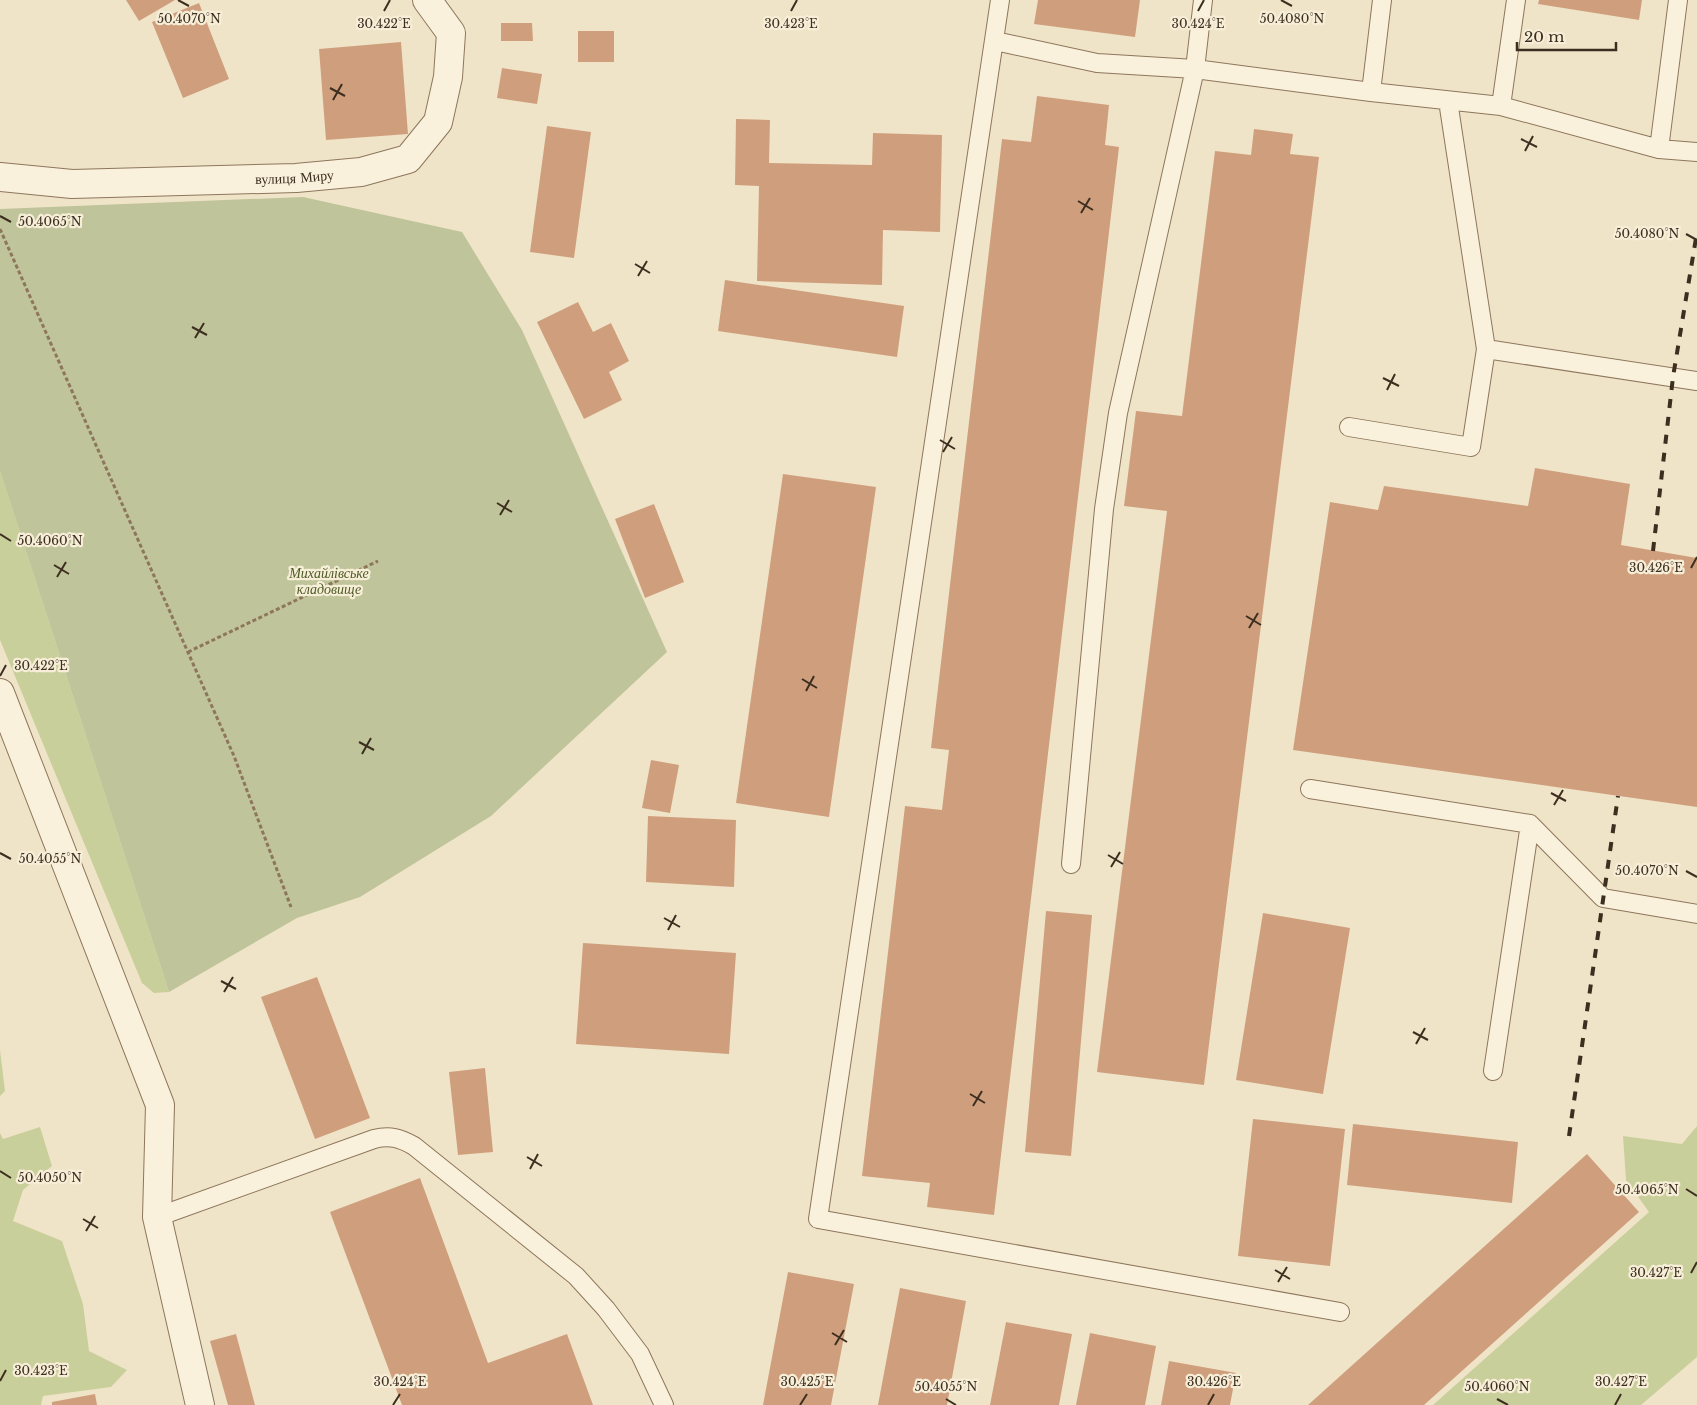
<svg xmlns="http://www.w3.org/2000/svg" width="1697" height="1405" viewBox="0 0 1697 1405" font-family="'Libre Baskerville',serif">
<rect width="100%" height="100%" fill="#f0e4c8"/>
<path fill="#c9cf9b" d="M0,471L169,992L154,993L142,983L0,640Z
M0,1050L5,1091L0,1096Z
M1697,1126V1357L1641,1405H1433L1649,1212L1626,1180L1623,1136L1682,1144Z
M40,1127L52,1166L23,1190L13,1221L62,1241L83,1304L89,1351L127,1370L111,1387L43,1396L41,1405H0V1133L3,1139Z"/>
<path fill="#bfc49a" d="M303,197L462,232L522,330L667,652L491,816L360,897L297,918L169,992L0,471V209Z"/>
<path fill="#cf9f7d" d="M126,0H175L139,21Z
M1038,0H1140L1135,37L1034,24Z
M1539,0H1642L1639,20L1538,4Z
M199,3L229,79L183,98L152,22Z
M501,23H532L533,41H501Z
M578,31H614V62H578Z
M401,42L408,134L326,140L319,49Z
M502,68L542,74L537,104L497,98Z
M1037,96L1109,105L1105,145L1119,147L994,1215L927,1207L930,1183L862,1176L905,806L942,810L949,750L931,748L1002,139L1031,142Z
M736,119L770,120L769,163L872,165L873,133L942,135L940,232L883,230L882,285L757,281L759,186L735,185Z
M547,126L591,132L574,258L530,252Z
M1254,129L1293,134L1290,154L1319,157L1204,1085L1097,1072L1167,511L1124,506L1136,411L1182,416L1215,151L1251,155Z
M725,280L904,306L897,357L718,331Z
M578,302L593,332L611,323L629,361L609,372L622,400L584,419L537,322Z
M1535,468L1630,484L1621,545L1697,558V807L1293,750L1330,502L1378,510L1384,486L1528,506Z
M783,474L876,487L829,817L736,803Z
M654,504L684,582L645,598L615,519Z
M651,760L679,765L670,813L642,808Z
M648,816L736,820L734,887L646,882Z
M1046,911L1092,915L1071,1156L1025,1152Z
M1263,913L1350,928L1323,1094L1236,1080Z
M583,943L736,953L729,1054L576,1044Z
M317,977L370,1118L315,1139L261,997Z
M485,1068L493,1152L458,1155L449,1072Z
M1253,1119L1345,1129L1330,1266L1238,1256Z
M1353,1124L1518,1142L1512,1203L1347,1185Z
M1587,1154L1639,1212L1424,1405H1308Z
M420,1178L488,1363L567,1334L593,1405H402L330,1212Z
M788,1272L854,1284L831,1405H763Z
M900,1288L966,1301L947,1405H878Z
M1006,1322L1072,1334L1059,1405H990Z
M1090,1333L1156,1346L1145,1405H1076Z
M236,1334L255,1405H228L210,1341Z
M1169,1361L1236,1373L1230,1405H1161Z
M95,1394L97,1405H52V1402Z"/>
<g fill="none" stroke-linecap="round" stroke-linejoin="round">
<g stroke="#8d765c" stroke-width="20">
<path id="lane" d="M1000,0L818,1219L1340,1312
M995,41L1097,63L1195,69L1371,92L1501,106L1659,149L1697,152
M1371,92L1382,0
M1448,101L1486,349L1697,381
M1501,106L1516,0
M1659,149L1678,0
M1349,427L1471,447L1486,349
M1310,789L1530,824L1603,898L1697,914
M1071,864L1104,509L1118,413L1195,69L1203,0
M1493,1071L1530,824
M157,1217L374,1139C390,1135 400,1138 414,1146L576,1276L606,1309L640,1354L664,1405"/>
</g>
<g stroke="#8d765c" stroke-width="30">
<g id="street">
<path id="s1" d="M0,177L72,184L296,178L361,172L408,159L438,122L448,77L451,33L427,0"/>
<path d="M0,693L160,1105L157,1217L200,1405"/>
</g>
</g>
<path stroke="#8d765c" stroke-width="3" stroke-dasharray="4 2.5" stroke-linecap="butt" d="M0,229L234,756L291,907
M188,652L378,561"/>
<use href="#lane" stroke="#faf1dc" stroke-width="18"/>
<use href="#street" stroke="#faf1dc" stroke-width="28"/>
<path stroke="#3d2e20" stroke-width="4" stroke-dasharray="9 9" stroke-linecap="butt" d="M1653,551L1673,377L1697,232
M1569,1136L1618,796"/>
</g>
<path fill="none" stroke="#3d2e20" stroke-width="2" d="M178,0L189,6M1281,0L1292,6M384,11L390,0M791,11L797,0M1198,11L1204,0M330,88L345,96M333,100L342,84M1521,139L1537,147M1525,151L1533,136M1078,201L1093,210M1081,213L1090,198M0,216L11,222M1686,234L1697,240M635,264L650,273M638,276L647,261M192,327L207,335M195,338L204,323M1383,378L1399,386M1387,390L1395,374M940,440L955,449M943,452L952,437M497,503L512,512M500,515L509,500M0,534L11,541M54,565L69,574M1691,568L1697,557M57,577L66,562M1246,616L1261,625M1249,628L1258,613M0,676L6,665M802,679L817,688M806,691L814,676M359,742L374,750M362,754L371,738M1551,793L1566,801M1554,805L1563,790M0,853L11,859M1108,855L1123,864M1111,867L1120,852M1686,871L1697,877M664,918L680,927M668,930L676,915M221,981L236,989M224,992L233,977M1413,1032L1428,1040M1416,1044L1425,1028M970,1094L985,1103M973,1106L982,1091M527,1157L542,1166M530,1169L538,1154M0,1171L11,1178M1686,1189L1697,1196M83,1219L98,1228M86,1231L95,1216M1275,1270L1290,1279M1691,1273L1697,1262M1278,1282L1287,1267M832,1333L847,1342M835,1345L844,1330M0,1381L6,1370M946,1399L956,1405M1497,1399L1508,1405M393,1405L400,1394M800,1405L807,1394M1208,1405L1214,1394M1615,1405L1621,1394"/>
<g text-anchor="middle" stroke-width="4.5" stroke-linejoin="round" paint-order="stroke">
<g font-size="14" fill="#3d2e20" stroke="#f7eed8">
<text dy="5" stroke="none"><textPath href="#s1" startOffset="295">вулиця Миру</textPath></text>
</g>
<g font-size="14" font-style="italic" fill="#4d5a26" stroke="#f7eed8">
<text x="329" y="578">Михайлівське<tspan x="329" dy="16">кладовище</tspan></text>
</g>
</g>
<g font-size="12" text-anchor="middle" fill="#3d2e20" stroke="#f7eed8" stroke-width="4.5" stroke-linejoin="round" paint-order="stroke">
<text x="1292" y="23">50.4080°N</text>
<text x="189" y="23">50.4070°N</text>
<text x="791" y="28">30.423°E</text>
<text x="384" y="28">30.422°E</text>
<text x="1198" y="28">30.424°E</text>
<text x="50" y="226">50.4065°N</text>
<text x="1647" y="238">50.4080°N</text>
<text x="50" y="545">50.4060°N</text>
<text x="1656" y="572">30.426°E</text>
<text x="41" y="670">30.422°E</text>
<text x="50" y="863">50.4055°N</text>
<text x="1647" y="875">50.4070°N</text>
<text x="50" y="1182">50.4050°N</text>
<text x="1647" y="1194">50.4065°N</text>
<text x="1656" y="1277">30.427°E</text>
<text x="41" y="1375">30.423°E</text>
<text x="400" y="1386">30.424°E</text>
<text x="807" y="1386">30.425°E</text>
<text x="1214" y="1386">30.426°E</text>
<text x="1621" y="1386">30.427°E</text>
<text x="946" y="1391">50.4055°N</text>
<text x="1497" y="1391">50.4060°N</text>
</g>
<path d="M1517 42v8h99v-8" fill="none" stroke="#3d2e20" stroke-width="2.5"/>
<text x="1524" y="42" font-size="15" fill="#3d2e20" stroke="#f7eed8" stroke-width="4" paint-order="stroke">20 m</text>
</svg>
